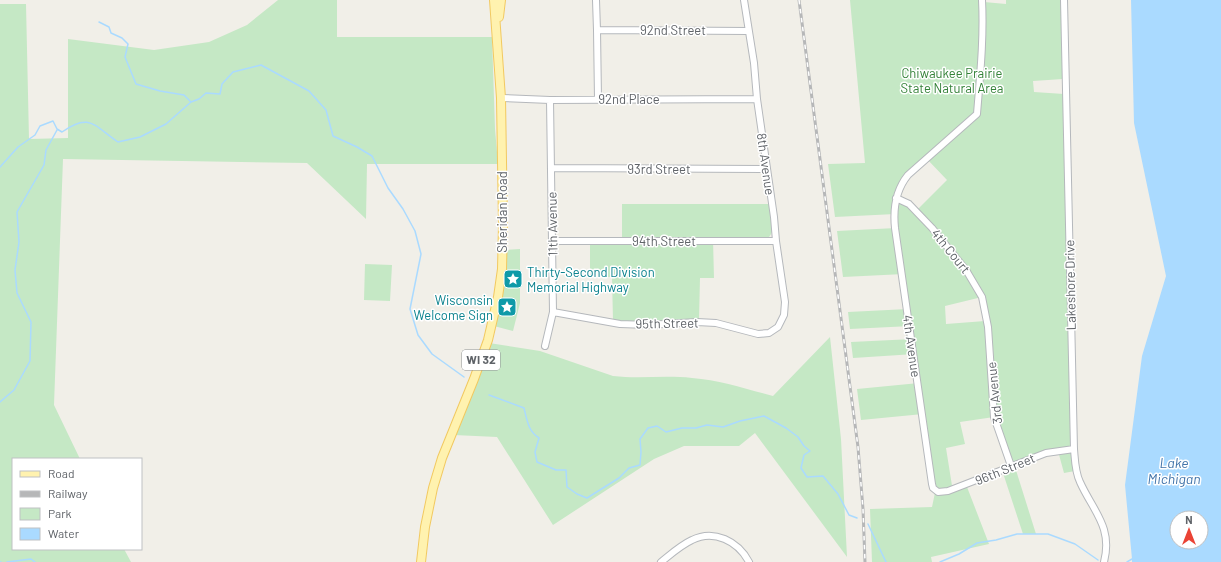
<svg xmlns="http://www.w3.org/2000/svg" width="1221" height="562" viewBox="0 0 1221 562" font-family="Barlow,sans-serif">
<rect width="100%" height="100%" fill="#f1efe8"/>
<path fill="#c5e8c5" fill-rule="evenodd" d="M278,0H337V37H492L495,129L498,164H367L366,219L307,163L63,159L54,405L80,459H13V549H124L131,562H0V4H26L29,139L68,138V39L154,50L209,42L247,25Z
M850,0H980L984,2L1006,4V0H1061L1063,79L1033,81L1034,92L1064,94L1075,471L1064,473L1058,451L1015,467L1036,534H1023L1002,470L1010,464L996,422L993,347L982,297L945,306L946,324L985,321L994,417L960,422L965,444L946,448L953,492L967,487L989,544L931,557L932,562H872L870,509L932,507L936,488L934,484L923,414L861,420L857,389L919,383L915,354L853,358L851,342L913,339L911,326L850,329L848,312L908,309L904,274L843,277L837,231L896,228L895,214L835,217L828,164L865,163ZM926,158L947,180L915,212L904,204L893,201L909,172Z
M622,204H769C771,215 777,231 767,239H713L714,278H700L699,320L641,323L613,321L612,277H590V243H622Z
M520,249V303L513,331L494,326L505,250Z
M365,264L392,265L390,301L364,300Z
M830,337L841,439L847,557L755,433L739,446H684L654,459L553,525L497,437L454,435L480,374L489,343L540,351L613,376C639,379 666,375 692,378C720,380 746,389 773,396Z"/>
<path fill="#aadaff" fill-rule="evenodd" d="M1131,0H1221V562H1132V559L1125,485L1142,356L1166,276L1134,123ZM1177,518H1201V542H1177Z"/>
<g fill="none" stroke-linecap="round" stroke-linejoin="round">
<path stroke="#aadaff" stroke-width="1.5" d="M99,22L109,27L111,33L122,38L128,44L125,57L136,84L160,91L184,95L191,102
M0,167L18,147L35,135L40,126L53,121L57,129L62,132C90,112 94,126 118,142L140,137L166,124L191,102L199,99L206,93L220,94L222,84L233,72L261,65L309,91L326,110L333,136L357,147L372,156L388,188L403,209L415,231L421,254L410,309L418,335L432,354L464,377
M489,395L524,408C527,420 528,431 539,438L535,452L537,462L556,470H566L567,487L577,494L587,498L619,478L629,468L640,465L641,452L640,439L648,428L657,426L666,432L682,428H696L707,425L723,427L740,421L764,416L786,428L798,437L804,446L810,451L804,455L801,468L807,477L823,476L838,494L849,515L857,518
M0,402L14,390L30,361L31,322L17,293L15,270L19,242L17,212L44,165L46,150L57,130
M868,524L886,562
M0,562H1
M7,562L31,559L35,562
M940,562L959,554L977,543L996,540L1017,534H1048L1075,544L1098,560
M1127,562L1132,559"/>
<g stroke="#b5b8bc" stroke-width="8">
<path id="minor" d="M596,0L597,30L598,99
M982,0C984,38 980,76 977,114L908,175C895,191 893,209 895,228L932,484L933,488L938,492L948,491L1046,453L1074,449
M1064,0L1074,449C1075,460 1075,472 1080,482C1093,511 1113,527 1104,562
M597,30L748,31
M501,98L550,100L757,99
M551,168L767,169
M896,198L909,204L932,228L966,270L982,297L988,327L994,417L1011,466
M552,241H776
M553,312L620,324L648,325L697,322L716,323L758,334L769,333L778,327L784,315L785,302L776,241L774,217L757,99L754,63L744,0
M545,346L553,312L550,100
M661,562C671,554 681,545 692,540C714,529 738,541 749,562"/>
</g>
<g stroke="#f2c960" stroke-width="10">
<path id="major" d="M499,17L501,0
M421,562L425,527L433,488L442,458L474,379L488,340L498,297L502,269L503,225L501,98L494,0"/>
</g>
<use href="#minor" stroke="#fff" stroke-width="6"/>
<use href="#major" stroke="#fff2af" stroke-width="8"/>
<g stroke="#b6b7b8" stroke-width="3">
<path id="rail" d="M799,0L858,447L863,509L865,562"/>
</g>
<use href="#rail" stroke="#fff" stroke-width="1.5" stroke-dasharray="4.5" stroke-linecap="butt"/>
</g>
<defs>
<g id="sight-square" transform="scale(1)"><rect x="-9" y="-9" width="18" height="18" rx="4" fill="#0f9aa8" stroke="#fff"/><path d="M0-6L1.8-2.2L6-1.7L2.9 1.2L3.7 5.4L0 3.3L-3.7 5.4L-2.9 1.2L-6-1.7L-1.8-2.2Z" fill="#fff"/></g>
</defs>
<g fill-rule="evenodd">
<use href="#sight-square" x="513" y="279"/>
<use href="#sight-square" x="507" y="307"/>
</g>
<g text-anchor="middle" stroke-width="3" stroke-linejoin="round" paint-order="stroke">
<rect fill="#fff" stroke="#8f9295" stroke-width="1" x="462" y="350" width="38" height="20" rx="3"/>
<g font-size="12" font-weight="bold" fill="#5f6368">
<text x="481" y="364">WI 32</text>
</g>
<g font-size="13" fill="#5f6368" stroke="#fff">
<text x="673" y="35">92nd Street</text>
<text x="629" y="104">92nd Place</text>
<text transform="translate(766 164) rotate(82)" y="5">8th Avenue</text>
<text x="659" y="174">93rd Street</text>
<text transform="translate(502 212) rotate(-90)" y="5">Sheridan Road</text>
<text transform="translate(552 224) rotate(-91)" y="5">11th Avenue</text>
<text x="664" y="246">94th Street</text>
<text transform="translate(951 251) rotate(51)" y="5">4th Court</text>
<text transform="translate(1070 285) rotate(-91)" y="5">Lakeshore Drive</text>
<text transform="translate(667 323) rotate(-1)" y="5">95th Street</text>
<text transform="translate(912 346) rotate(82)" y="5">4th Avenue</text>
<text transform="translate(994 393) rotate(-96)" y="5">3rd Avenue</text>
<text transform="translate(1005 469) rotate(-22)" y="5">96th Street</text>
</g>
<g font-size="13" fill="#348238" stroke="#fff">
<text x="952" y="78">Chiwaukee Prairie<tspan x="952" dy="15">State Natural Area</tspan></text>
</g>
<g font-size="13" fill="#0d838f" stroke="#fff" text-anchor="start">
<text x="527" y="277">Thirty-Second Division<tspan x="527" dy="15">Memorial Highway</tspan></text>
<text x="493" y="305" text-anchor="end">Wisconsin<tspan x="493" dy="15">Welcome Sign</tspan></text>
</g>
<g font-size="14" font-style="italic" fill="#4174aa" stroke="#fff">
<text x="1174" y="468">Lake<tspan x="1174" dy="16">Michigan</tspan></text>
</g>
</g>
<rect x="12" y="458" width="130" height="92" fill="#ffffff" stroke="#bfc1c3"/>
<rect x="20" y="471" width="20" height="6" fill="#fff2af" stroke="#bfc1c3"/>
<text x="48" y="478" font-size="12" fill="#5f6368">Road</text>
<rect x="20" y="491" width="20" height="6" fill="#b6b7b8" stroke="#bfc1c3"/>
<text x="48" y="498" font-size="12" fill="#5f6368">Railway</text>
<rect x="20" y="508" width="20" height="12" fill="#c5e8c5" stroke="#bfc1c3"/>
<text x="48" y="518" font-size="12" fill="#5f6368">Park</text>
<rect x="20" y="528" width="20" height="12" fill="#aadaff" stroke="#bfc1c3"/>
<text x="48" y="538" font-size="12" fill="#5f6368">Water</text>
<g transform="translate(1189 530)"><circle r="19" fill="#ffffff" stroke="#bfc1c3"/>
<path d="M0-3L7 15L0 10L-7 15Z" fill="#ea4335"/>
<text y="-6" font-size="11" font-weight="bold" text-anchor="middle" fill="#5f6368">N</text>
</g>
</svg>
